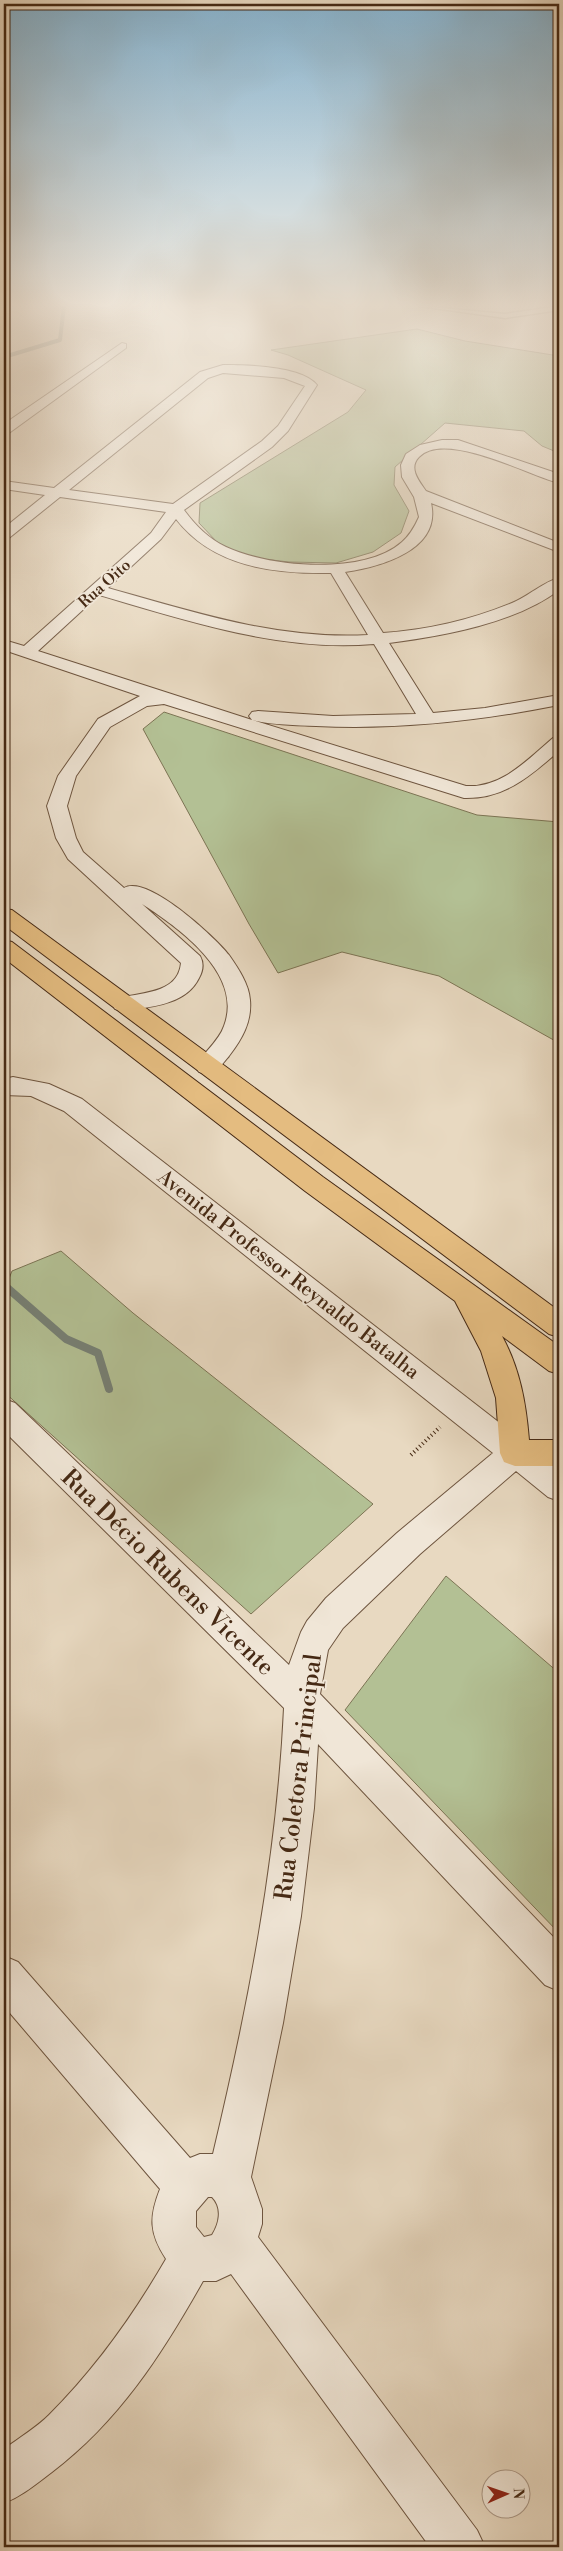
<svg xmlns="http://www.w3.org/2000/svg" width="563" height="2551" viewBox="0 0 563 2551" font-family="'Libre Bodoni',serif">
<rect width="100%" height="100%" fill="#e8d9c1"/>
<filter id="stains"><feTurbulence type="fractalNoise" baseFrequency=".004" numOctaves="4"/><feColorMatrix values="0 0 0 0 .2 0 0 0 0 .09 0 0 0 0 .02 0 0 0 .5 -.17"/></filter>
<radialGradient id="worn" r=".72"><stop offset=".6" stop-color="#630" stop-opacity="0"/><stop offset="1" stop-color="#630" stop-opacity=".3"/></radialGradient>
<path fill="#b3c094" stroke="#7c7454" d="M417,329L465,341L559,356V453L542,446L524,431L445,423L395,467L394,485L409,511L401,533L373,552L336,563L289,562L246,557L217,542L199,523L200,503L348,412L366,390L288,355L271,350Z
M164,712L477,815L559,822V1043L439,976L342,952L278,973L249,924L143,729Z
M61,1251L133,1313L373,1504L251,1614L4,1392V1291L12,1271Z
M446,1576L559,1673V1933L345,1710Z"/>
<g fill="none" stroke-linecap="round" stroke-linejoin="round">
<path stroke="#768075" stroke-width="4" d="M4,357L60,340L64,306"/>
<path stroke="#768075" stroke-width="8" d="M4,1285L66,1339L98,1353L109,1389"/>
<g stroke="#6e553f" stroke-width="3">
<path id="service" d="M419,306L505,314L559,306V310L505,318Z"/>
</g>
<g stroke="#6e553f" stroke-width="2">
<path id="minor" d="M122,343L126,344V348L9,433L4,434V424Z
M223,365C246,365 302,366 317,385L288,431L272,447L184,510C195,525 209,539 226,547C269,567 364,576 402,542C410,535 415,526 419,517L414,497L402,477L401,465L406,454L420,445L442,440H458L559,474V483C528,475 445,430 419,457C408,468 419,481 426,491L559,543V552L431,503C442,550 380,567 345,572L383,633C427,630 471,620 512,603C527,597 545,581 559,578V590C516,623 443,636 389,643L433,713L485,708L559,695V705C479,721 398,730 316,726C295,725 272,725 252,720L466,786C502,788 527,760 553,738L559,737V751C530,776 505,799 464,798L164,704L147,706L110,727L76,776L67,806L76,838L83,852L124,888C147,874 215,937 229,955C238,968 249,984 250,1000C252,1022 242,1039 229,1056C220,1067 214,1076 199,1072L195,1066C204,1052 219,1041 224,1026C244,974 179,928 142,904L200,956C204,963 203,971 199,978C186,1005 150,1007 123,1011L115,1009L112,1004L115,999C139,992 178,995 181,963L68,859L56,838L47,806L58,776L98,719L140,696L4,650V640L24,646L151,533L166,512L60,497L9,538L4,539V528L45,495L4,489V481L54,488L200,372ZM223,373L284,378L305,386L278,426L262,441L173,504L69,490L208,378ZM176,519C213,567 274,574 331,573L368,635C278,640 193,612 108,588L161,539ZM99,595C189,621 279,652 374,644L416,714L333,716L258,711L252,712L249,716L252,720L38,651Z
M13,1077L49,1084L82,1099L559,1469V1501L548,1497L516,1471L420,1554L343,1628L328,1650L320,1694L559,1943V1991L545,1985L318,1744L314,1808L301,1916L283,2023L251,2177L262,2209V2224L258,2237L477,2530L485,2547H430L231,2274L216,2281H203C162,2354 119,2421 52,2472C36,2484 22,2496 4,2503V2449C19,2438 36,2428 49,2415C96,2368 133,2316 166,2259C149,2233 149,2217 160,2189L4,2006V1956L18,1962L190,2158L200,2154H213C248,2007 277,1859 284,1708L4,1431V1399L15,1403L289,1665L301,1632L307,1621L326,1598L397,1533L493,1453L64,1111L31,1096L4,1095V1079ZM208,2197H212C223,2208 219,2224 212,2235L204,2237L196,2227V2211Z"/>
</g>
<g stroke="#452914" stroke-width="2">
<path id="trunk" d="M4,909L12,910L559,1311V1337L549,1334L4,925Z
M4,940L12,942L323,1177L559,1346V1374L549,1371L502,1336C520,1369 526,1403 529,1440H559V1466H515L504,1462L500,1453L496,1398L481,1351L455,1301L305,1191L4,958Z"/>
</g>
<path stroke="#452914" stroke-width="4" stroke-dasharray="1 3" stroke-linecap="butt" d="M411,1455L440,1427"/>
<use href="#service" fill="#f0e6d7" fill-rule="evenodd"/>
<use href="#minor" fill="#f0e6d7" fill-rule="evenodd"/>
<use href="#trunk" fill="#e4bc80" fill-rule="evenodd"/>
</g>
<linearGradient id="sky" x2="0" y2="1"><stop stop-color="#87b6d4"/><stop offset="0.46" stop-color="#f5eee3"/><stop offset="1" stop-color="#f5eee3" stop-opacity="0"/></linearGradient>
<rect width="563" height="663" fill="url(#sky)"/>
<g text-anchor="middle" stroke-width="4" stroke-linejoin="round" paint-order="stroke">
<g font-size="16" fill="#452914" stroke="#f0e6d7">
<text transform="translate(104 583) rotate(-42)" y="6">Rua Oito</text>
</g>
<g font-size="20" fill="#452914" stroke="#f0e6d7">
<text transform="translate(289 1274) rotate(38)" y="7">Avenida Professor Reynaldo Batalha</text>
</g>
<g font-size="24" fill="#452914" stroke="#f0e6d7">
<text transform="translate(168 1572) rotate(44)" y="8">Rua Décio Rubens Vicente</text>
<text transform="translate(298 1777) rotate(-83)" y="8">Rua Coletora Principal</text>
</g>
</g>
<rect width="563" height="2551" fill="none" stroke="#e8d9c1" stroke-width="20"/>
<rect x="5" y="5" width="553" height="2541" fill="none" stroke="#452914" stroke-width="2.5"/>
<rect x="10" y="10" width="543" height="2531" fill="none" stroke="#452914"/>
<g transform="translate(506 2494) rotate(88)"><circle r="24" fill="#f0e6d7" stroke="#ac9a89"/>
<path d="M0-4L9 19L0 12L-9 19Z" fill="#8f2418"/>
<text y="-8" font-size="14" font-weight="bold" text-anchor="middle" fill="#452914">N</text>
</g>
<rect width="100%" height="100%" filter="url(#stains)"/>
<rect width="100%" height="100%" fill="url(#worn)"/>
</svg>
